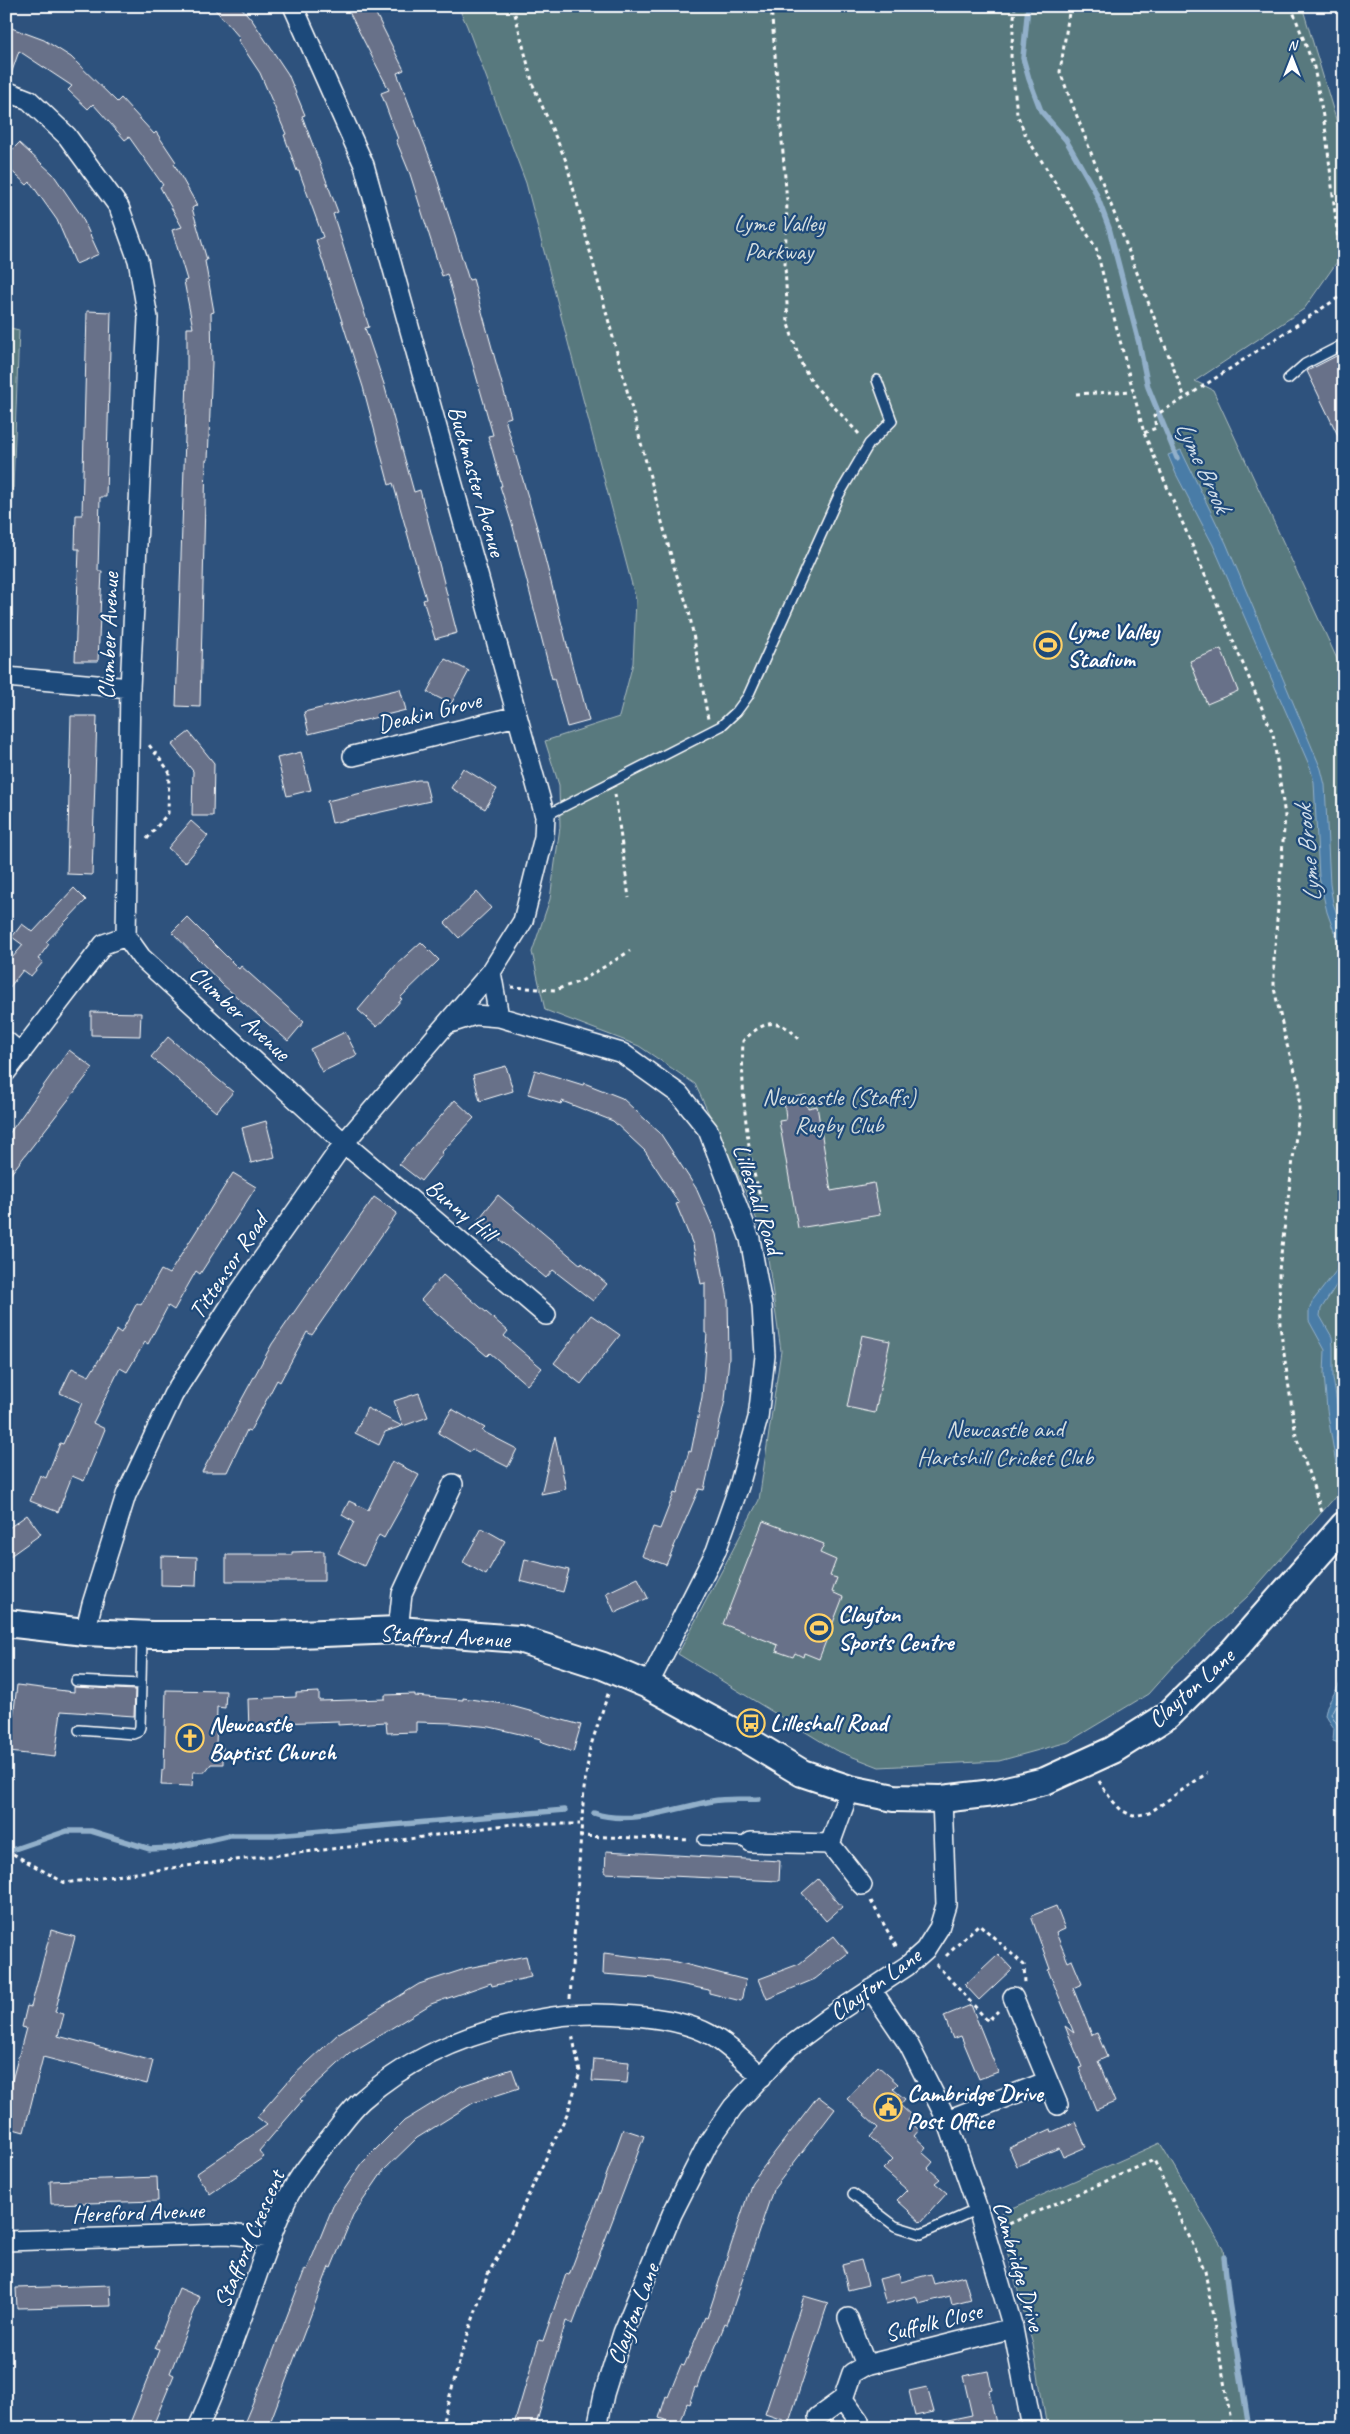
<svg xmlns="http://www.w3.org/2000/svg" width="1350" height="2434" viewBox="0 0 1350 2434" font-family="Caveat,sans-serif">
<rect width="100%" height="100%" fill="#2e527d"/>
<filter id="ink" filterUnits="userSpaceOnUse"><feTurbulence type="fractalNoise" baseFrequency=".02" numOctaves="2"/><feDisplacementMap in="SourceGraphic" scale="10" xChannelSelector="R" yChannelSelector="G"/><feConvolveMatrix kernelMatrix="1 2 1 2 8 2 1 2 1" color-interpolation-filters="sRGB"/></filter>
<g filter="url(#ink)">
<path fill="#58797e" stroke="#acbcbe" d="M458,6H1302L1344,146V252L1304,309L1195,381L1213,390L1344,674V1487L1248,1596L1173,1666L1148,1694L1068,1742L999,1761L879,1767L835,1750L678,1654L759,1500L781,1351L766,1244L748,1197L695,1084L639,1046L545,1010L532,952L550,899L560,827L559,785L545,741L619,717L633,663L636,600L526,183L467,26Z
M6,327L19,330L12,515L6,514Z
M1160,2143L1223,2248L1229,2302L1249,2428H1047L1033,2345L997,2215Z"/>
<path fill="#4a7ca7" stroke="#92b0ca" d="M1181,450L1226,543L1321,769L1325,785L1330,884L1333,903L1344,934V959L1327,912L1319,877L1314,782L1310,767L1213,545L1176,474L1168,455Z
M1344,1240V1273L1321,1309L1320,1316L1332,1337L1333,1347V1378L1344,1446V1512L1327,1410L1324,1374L1325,1350L1309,1321V1311L1312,1302L1343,1262Z
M1344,1676V1745L1333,1741L1334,1728L1325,1715L1327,1706Z"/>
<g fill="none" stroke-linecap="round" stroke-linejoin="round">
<path stroke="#b7cbdc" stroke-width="1" d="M1344,1437L1338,1436L1337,1438L1344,1483
M1344,1687L1331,1714L1339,1727V1737L1344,1740"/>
<path stroke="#92b0ca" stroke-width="5.5" d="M1028,6L1023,58L1029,79L1041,111L1066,140L1095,191L1109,228L1139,343L1148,387L1177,458
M594,1813C629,1826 676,1808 712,1801C727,1798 743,1800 759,1799
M6,1852L67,1831H91L150,1849L173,1848L230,1835H276L565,1810
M1224,2257L1229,2302L1249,2428"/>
</g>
<path fill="#687189" stroke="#fff" d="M212,6H240L252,20L288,74L305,115L302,116L338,212L333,214L369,327L365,328L384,384L414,492L420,490L457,633L435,639L423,600L426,599L393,483L389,485L363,387L316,240L323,237L299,171H297L284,135L286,134L260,73L238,40L240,38Z
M346,6H372L404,70L397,73L433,166L469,280L473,279L511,417L505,419L538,531L577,684L579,683L589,721L567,727L554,678L552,679L513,527L500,486H502L488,436L493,435L447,274L442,276L410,174L396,140L398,139L381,93L389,90Z
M6,26L44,40L71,57L117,102L121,98L154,134L156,132L176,162L174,164L197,205L192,208L207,260L205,261L214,312L211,313L212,363L208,460H206L200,707L176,706L187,378V328H193L184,281L187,280L172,230L182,227L160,187L163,185L129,137L125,140L93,104L88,109L68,90L72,86L19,51L9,80H6Z
M19,143L53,174L81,215L99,254L76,264L57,220L30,182L27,185L6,166V156Z
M87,311L111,312L106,497H100L98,571H102L98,661H75L79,549H75L76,515H82Z
M1344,352V448L1307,371Z
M1221,649L1238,691L1207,704L1190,661Z
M445,659L469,671L451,704L427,692Z
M400,689L406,710L309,734L304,712Z
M71,716H97L92,875L67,874Z
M189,732L214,763L213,816H192L193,771L172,745Z
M301,752L311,790L287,796L277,758Z
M463,768L497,789L485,809L451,788Z
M418,780H425L430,801L332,823L327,801Z
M191,821L208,836L185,863L168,848Z
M74,888L86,900L46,942L49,944L38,959L43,962L31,976L23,970L6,992V965L23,945L12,937L22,924L33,932Z
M477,892L491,908L459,938L445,923Z
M187,917L239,969L241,966L304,1022L288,1041L223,985L172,932Z
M421,942L439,960L400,998L402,999L377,1027L358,1010L396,965Z
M91,1012L141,1013L140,1036L91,1035Z
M345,1032L357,1055L322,1072L310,1049Z
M168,1037L233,1092L216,1112L151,1057Z
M69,1050L93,1068L6,1180V1138Z
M506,1066L513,1091L480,1101L473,1075Z
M535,1070L583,1085L584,1083L622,1098L660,1133L696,1188L716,1234L728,1299L729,1358L725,1400L704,1490L699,1489L666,1565L642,1556L653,1527L660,1529L674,1493L677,1494L689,1451L691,1452L702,1397L707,1333H705V1283L701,1284L693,1245L676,1204L679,1203L645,1151L613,1121L562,1101L561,1104L528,1094Z
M806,1095L808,1108L817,1106L831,1191L874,1183L880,1215L798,1228L779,1121L786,1120L784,1099Z
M455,1100L474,1118L441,1153L443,1154L421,1181L399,1164Z
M266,1121L275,1157L251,1163L242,1128Z
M233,1173L256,1187L200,1274L196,1271L174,1310L168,1306L148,1344L145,1342L127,1372L120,1368L93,1423L105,1429L84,1481L72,1476L58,1512L30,1501L40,1475L46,1478L60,1443L63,1444L82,1403L60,1393L72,1368L89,1376L117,1330L121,1333L137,1303L141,1305L161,1270L169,1274Z
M498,1195L581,1265L582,1263L607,1284L593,1301L553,1270L546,1278L477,1221Z
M374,1197L397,1213L312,1335L307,1332L280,1382L277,1380L250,1431L247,1430L227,1472H202L272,1344Z
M443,1275L508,1331L504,1336L542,1368L527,1385L490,1353L487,1356L421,1300Z
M591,1315L620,1335L581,1384L554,1363Z
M862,1335L890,1341L875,1413L847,1407Z
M419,1393L428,1417L403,1426L394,1401Z
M367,1408L402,1426L385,1432L379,1445L355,1433Z
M452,1409L485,1428L482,1431L517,1449L508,1467L472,1449L470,1452L438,1433Z
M555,1436L566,1489L541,1494Z
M392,1461L419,1475L384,1538L379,1535L364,1566L338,1553L354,1522L342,1515L349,1501L368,1510Z
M27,1515L41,1534L6,1559V1530Z
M763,1521L824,1544L820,1553L836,1560L830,1576L837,1578L832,1592L843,1597L819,1659L804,1653L803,1657L795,1653L793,1657L776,1651L778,1645L723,1624Z
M482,1528L505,1541L486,1575L463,1562Z
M324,1551V1581H226V1555H292V1552Z
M161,1556L197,1557L196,1586L161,1585Z
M525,1559L569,1570L563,1592L520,1581Z
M638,1578L648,1598L615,1613L606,1593Z
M17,1685L74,1692V1687L135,1690L134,1716L61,1711L55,1757L9,1752Z
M166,1690L226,1691L225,1708L217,1707L216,1747H223V1764H211L205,1772H193L192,1786L161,1785L162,1770H164Z
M319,1692V1701L385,1699V1695L415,1694V1696L463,1700V1698L504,1704L581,1725L573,1752L540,1741L541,1739L490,1727L453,1723L416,1722V1732L387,1733L386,1722L338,1725V1721L279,1723V1730L249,1732L248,1699L296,1697V1693Z
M606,1851L780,1861L779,1881L605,1873Z
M818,1879L842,1907L826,1921L802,1893Z
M1056,1906L1065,1929L1056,1933L1068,1962L1072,1960L1082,1984L1073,1988L1092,2035L1097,2033L1107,2057L1098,2061L1115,2102L1096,2110L1079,2068L1082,2067L1065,2026L1074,2033L1048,1970L1050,1969L1031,1916Z
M51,1930L75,1937L55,2012L64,2014L58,2036L153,2061L147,2084L43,2057L24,2132L6,2127V2103L26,2028L22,2027L27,2006L31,2007Z
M834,1936L848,1953L815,1979L767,1999L759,1979L799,1964Z
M604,1953L677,1962L746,1980L741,2001L709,1993V1990L655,1979V1978L603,1974Z
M998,1954L1012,1969L979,2000L965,1985Z
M526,1956L531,1977L492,1986L491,1983L431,2004L349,2054L300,2099L302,2101L259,2151L264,2157L210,2194L196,2174L267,2125L257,2117L292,2077L339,2033L419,1984L468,1968Z
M971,2005L998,2072L979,2079L961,2036L953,2039L944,2016Z
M594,2059L629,2062L627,2083L592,2081Z
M878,2066L898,2084L893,2089L905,2099L900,2105L912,2116L908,2120L919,2130L914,2136L926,2147L922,2152L933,2162L928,2168L940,2179L935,2183L947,2193L921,2222L897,2200L907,2190L883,2169L893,2159L870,2137L878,2128L847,2099Z
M512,2069L519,2088L473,2103L417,2138L384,2170L353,2215L331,2268L329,2267L268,2428H242L264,2376L305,2269L307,2270L333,2206L363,2162L404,2121L461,2086Z
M818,2096L835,2109L773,2190L727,2325L725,2324L705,2372H702L697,2388L695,2387L689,2404L687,2403L680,2425L659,2418L666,2396L668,2397L681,2365L684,2366L705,2317L707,2318L752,2182Z
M1075,2122L1086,2147L1063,2157L1059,2148L1017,2166L1009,2148L1051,2129L1052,2132Z
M623,2129L644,2136L632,2169L573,2324L566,2321L535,2428H513L539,2340L543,2341L566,2274L569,2275L601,2190Z
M157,2177L158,2201L51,2204L50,2181Z
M861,2260L868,2285L848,2290L842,2265Z
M899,2274L901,2282L931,2274L934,2284L964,2276L971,2300L952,2305L950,2296L919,2304L916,2296L886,2304L879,2279Z
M110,2285L111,2306L17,2308L16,2288Z
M179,2288L200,2297L170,2373L174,2375L152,2428H128L159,2350L155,2349Z
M804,2296L828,2303L789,2422L765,2414Z
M988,2371L992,2390L989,2391L997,2428H944L943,2421L972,2415L963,2376Z
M927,2387L934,2412L915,2416L909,2391Z"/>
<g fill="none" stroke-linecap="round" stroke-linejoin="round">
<g stroke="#fff" stroke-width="12">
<path id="lane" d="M1288,379L1305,364L1344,344
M545,816L721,726L737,711L748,696L839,495L869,444L892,421L877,380
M76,1681L141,1684
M79,1730L133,1734L138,1732L140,1727L142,1637
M703,1840L751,1842
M853,2194L895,2226L921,2234L978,2209"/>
</g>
<g stroke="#fff" stroke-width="22">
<path id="street" d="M6,91L29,100L67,136L119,207L138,260L148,318L130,688L126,936L141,957L344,1143L546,1315
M6,677L130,688
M353,756L517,716
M491,972L499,1017
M447,1024L475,1015L499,1017L622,1053L679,1094L708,1130L750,1239L762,1305L765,1356L758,1418L739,1486L716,1551L648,1685
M6,1041L21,1054
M6,1072L104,944L126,936
M398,1630L402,1594L453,1484
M85,1632L92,1604L126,1495L173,1395L233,1301L344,1143L491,972L523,921L544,837L545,816L364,165L293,6
M751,1842L830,1844L850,1789
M830,1844L862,1885
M871,1989L909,2045L947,2120L978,2209L1013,2328L1032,2428
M1048,2081L1058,2105
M947,2120L1048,2081L1013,1997
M6,2241L227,2234L271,2238
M848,2318L866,2365
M843,2399L859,2421
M818,2417L843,2399L852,2373L866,2365L1013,2328
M198,2428C216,2387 232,2345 247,2303C260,2268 271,2231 288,2197C300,2174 317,2154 333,2134C342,2123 351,2110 362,2100C415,2053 483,2027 553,2017C594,2011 672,2014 709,2034C729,2045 745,2062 762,2077
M597,2428L604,2394L623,2333L672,2214L708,2143L733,2107L789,2047L828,2018L907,1966L925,1950L939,1928L946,1905L942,1799"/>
</g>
<g stroke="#fff" stroke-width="30">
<path id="secondary" d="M6,1623L85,1632L152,1635H274L398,1630L519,1639L603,1666L648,1685L734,1732L802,1773L850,1789L894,1798L942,1799L993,1793L1045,1781L1113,1750L1167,1716L1233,1651L1344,1525"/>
</g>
<path stroke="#fff" stroke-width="3" stroke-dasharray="4 4" stroke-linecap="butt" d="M513,6L533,85L566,161L674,567L689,611L708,719
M771,6L787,202L785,265L788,324L801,363L813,384L859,434
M1015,6L1011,56L1017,114L1026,136L1096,248L1144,433L1273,734L1285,816L1274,959V988L1287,1045L1299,1084V1112L1279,1270L1280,1326L1296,1436L1323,1515
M1070,6L1060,72L1185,398
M1291,6L1314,67L1326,133L1338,239L1344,255
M1076,394L1133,391
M1144,433L1156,428L1154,416L1185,398L1344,294
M615,794L629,898
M147,839L168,813L169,771L149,745
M511,987L555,990L581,981L630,951
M759,1209C763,1193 753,1177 751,1160C745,1121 741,1081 743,1041C764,1020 779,1016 800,1040
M1099,1781L1110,1798L1121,1810L1133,1816L1149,1813L1207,1773
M579,1836L691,1840
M6,1850L65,1883L193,1865L374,1844L512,1824H580
M871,1901L898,1950
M946,1956L979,1924L1024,1965L1025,1983
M936,1964L988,2021L998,2011
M570,1998L584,1789L590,1748L609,1691
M1002,2227L1154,2160L1205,2271L1232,2428
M441,2428L462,2352L488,2274L507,2240L568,2112L580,2072L572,2034"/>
<use href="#lane" stroke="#1f4a7a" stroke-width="9"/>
<use href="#street" stroke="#1f4a7a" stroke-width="19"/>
<use href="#secondary" stroke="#1f4a7a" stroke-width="26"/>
</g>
</g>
<defs>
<g id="stadium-ring" transform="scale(1.4375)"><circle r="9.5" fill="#1f4a7a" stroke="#ffd166" stroke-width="1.5"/><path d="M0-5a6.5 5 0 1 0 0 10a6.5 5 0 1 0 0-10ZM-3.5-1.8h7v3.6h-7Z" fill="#ffd166"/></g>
<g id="bus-ring" transform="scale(1.4375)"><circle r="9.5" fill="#1f4a7a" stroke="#ffd166" stroke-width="1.5"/><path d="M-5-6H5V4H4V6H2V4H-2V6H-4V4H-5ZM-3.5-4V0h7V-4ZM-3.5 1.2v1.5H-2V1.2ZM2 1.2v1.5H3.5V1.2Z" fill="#ffd166"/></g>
<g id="church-ring" transform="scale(1.4375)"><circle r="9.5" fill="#1f4a7a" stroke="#ffd166" stroke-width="1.5"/><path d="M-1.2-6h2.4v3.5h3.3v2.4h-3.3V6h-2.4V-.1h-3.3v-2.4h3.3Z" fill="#ffd166"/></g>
<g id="civic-ring" transform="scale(1.4375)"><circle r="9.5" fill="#1f4a7a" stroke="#ffd166" stroke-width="1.5"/><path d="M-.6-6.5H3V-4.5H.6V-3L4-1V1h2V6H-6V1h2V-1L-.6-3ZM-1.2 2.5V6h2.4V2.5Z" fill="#ffd166"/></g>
</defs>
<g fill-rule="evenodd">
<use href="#stadium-ring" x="1048" y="645"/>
<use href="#stadium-ring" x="819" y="1628"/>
<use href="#bus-ring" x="751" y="1723"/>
<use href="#church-ring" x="190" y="1738"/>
<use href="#civic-ring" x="888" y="2107"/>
</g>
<g text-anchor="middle" stroke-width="4.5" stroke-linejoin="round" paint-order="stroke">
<g font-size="24" fill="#d5dedf" stroke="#1f4a7a">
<text x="779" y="231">Lyme Valley<tspan x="779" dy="28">Parkway</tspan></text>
<text x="839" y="1105">Newcastle (Staffs)<tspan x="839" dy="28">Rugby Club</tspan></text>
<text x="1005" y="1437">Newcastle and<tspan x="1005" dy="28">Hartshill Cricket Club</tspan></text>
</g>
<g font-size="24" fill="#fff" stroke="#1f4a7a">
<text transform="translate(477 481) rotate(74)" y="8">Buckmaster Avenue</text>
<text transform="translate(108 636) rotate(-88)" y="8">Clumber Avenue</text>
<text transform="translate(429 712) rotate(-14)" y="8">Deakin Grove</text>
<text transform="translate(240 1013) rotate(43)" y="8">Clumber Avenue</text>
<text transform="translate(758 1199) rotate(72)" y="8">Lilleshall Road</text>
<text transform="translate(461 1210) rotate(40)" y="8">Bunny Hill</text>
<text transform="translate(228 1266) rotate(-56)" y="8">Tittensor Road</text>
<text transform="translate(445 1636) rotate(3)" y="8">Stafford Avenue</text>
<text transform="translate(1191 1688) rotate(-42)" y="8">Clayton Lane</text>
<text transform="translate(875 1984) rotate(-36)" y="8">Clayton Lane</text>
<text transform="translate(138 2212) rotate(-2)" y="8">Hereford Avenue</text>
<text transform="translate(249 2239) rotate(-67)" y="8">Stafford Crescent</text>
<text transform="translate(1019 2266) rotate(74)" y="8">Cambridge Drive</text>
<text transform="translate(633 2314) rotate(-69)" y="8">Clayton Lane</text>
<text transform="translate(933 2322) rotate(-14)" y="8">Suffolk Close</text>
</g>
<g font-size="24" font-weight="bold" fill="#fff" stroke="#1f4a7a" text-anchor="start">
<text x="1067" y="639">Lyme Valley<tspan x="1067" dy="28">Stadium</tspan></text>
<text x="838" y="1622">Clayton<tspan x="838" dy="28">Sports Centre</tspan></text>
<text x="770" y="1731">Lilleshall Road</text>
<text x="209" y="1732">Newcastle<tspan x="209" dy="28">Baptist Church</tspan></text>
<text x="907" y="2101">Cambridge Drive<tspan x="907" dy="28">Post Office</tspan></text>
</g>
<g font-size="25" font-style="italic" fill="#d2dee9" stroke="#1f4a7a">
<text transform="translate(1204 466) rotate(65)" y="9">Lyme Brook</text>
<text transform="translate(1307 854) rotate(-96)" y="9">Lyme Brook</text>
</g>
</g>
<rect width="1350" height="2434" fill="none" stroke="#1f4a7a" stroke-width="25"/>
<rect x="12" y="12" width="1325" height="2409" fill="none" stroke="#fff" stroke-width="2" filter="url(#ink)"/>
<g transform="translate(1292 58)" stroke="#1f4a7a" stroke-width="4" paint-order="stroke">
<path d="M0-4L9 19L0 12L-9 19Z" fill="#ffffff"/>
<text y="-8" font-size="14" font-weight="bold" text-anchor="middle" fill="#ffffff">N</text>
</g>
</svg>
